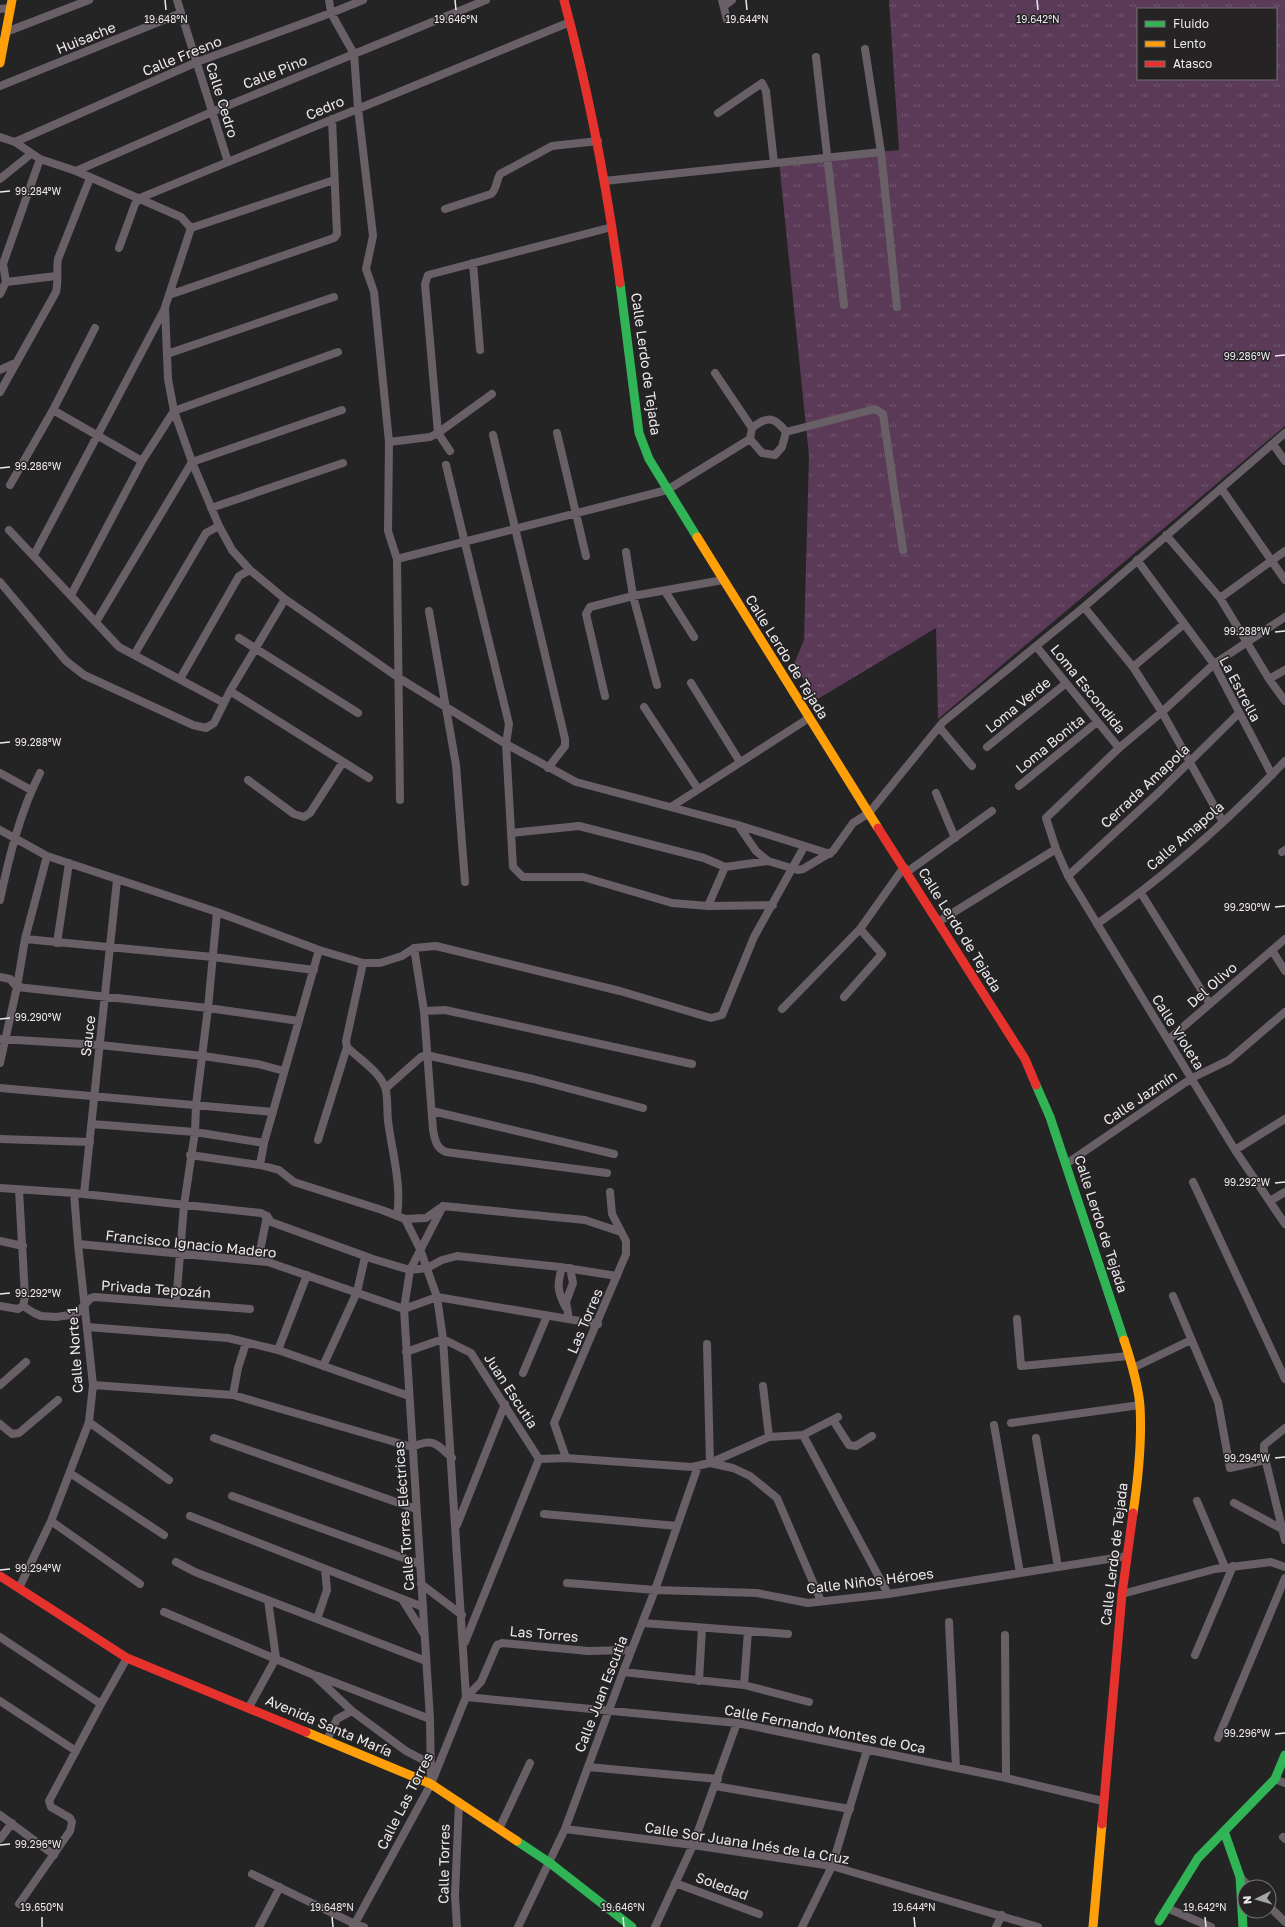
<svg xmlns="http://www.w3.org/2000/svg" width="1285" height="1927" viewBox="0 0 1285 1927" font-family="'Golos Text',sans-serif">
<defs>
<pattern id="grass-tufts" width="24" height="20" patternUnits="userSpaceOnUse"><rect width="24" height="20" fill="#5a3a57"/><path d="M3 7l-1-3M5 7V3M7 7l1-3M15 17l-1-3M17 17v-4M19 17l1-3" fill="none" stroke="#72576f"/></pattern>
</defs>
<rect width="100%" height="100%" fill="#252425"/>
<path fill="url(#grass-tufts)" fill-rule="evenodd" d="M889,0H1285V426L938,719L936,628L816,700L794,664L804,640L809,456L779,161L899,150ZM1138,9H1276V79H1138Z"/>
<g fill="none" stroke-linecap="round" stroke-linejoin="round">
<path stroke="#686066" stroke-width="8" d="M177,0L228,162
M329,0L331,13L354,54L358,108L373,236L366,269L374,292L389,442L388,531L397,559L400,800
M722,0L727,20
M724,6L732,0
M0,9L10,8
M6,32L89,0
M865,49L881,152L897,307
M816,57L844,305
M0,86L181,13
M718,113L762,83L766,91L774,163
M0,137L15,142L40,159L76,171L181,217L191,228
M15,142L197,62L331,13L363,0
M76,171L212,112L486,0
M0,179L31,154
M604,181L881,152
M445,209L491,194C497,189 496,181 500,174L552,146L598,141
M191,228L165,307L168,379L174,411L192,462L219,526L232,550L250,570L285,599L399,678L506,744L576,782L738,825L830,854
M191,228L334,180
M119,248L135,204L140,198L570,22
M473,263L480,350
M6,282L56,276
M0,294L6,282L3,264L40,159
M169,295L334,238L337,234L332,119
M167,354L334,297
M0,370L17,362
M715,373L752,428
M0,392L56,292C59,281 56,270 58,259L90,178
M53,410L142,461
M786,432C774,416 767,416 752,428L750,439L762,453L775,455L782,447L786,432L875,409L883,414L903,550
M557,433L586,556
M493,435L565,739V746L548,768
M389,442L430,437L438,433L492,394
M1273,444L1285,461
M450,451L438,433L425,284L428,275L612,227
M446,465L509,724L506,744L513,867L523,877H583L672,903L708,906L773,905
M10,485L53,410L95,328
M1221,488L1285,580
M211,508L343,463
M9,530L119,647L224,703
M1166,535L1220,598L1269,679L1285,701
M626,552L633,596L657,685
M34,555L165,308
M397,559L667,490L750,439
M1137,560L1214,664L1272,775
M0,582L66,661L84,675L193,725L206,728L214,723L230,691L285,599
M665,591L694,637
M71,595L142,461L174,411L338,352
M1220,598L1285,551
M1084,607L1133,667L1162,712L1223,822
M429,611L456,765L465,882
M1285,617L1214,664L1162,712L1119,748L1046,818L1056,849L1068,876L1235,1150L1285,1224
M96,622L192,462L342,410
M239,638L358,713
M1036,646L1119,748
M134,655L206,533L219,526
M1133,667L1184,624
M180,679L239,576L250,570
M1269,679L1285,670
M691,683L740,762
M230,691L369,778
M605,696L586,614L590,607L633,596L723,580
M644,707L698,789
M939,727L972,766
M987,747L1065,684
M0,773L31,790
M248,780L294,814L304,817L310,813L343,762
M1019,786L1097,722
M936,793L955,838
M671,807L809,718
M738,825L756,851L768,861L798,870L803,869L833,851L853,823L869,813L943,722L1084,607L1285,433
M0,830L47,856L217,912L319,950L363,963H380L402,956L414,948L436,946L620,991L711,1018L722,1015L754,937L804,847
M511,833L579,826L704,858L725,867L768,861
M1282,852L1285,850
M907,872L992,811
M1068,876L1158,793L1239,713
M1141,893L1210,1004
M0,900C9,857 20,812 40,773
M708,906L725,867
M938,922L1056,849
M1097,924C1164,877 1228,821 1285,761
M25,939L213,957L314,970
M57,943L69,863
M414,948L424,1011L433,1130C435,1140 436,1148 446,1152L607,1173
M1272,950L1285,971
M363,963L346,1041L347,1047C359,1059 379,1071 385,1087C388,1094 387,1113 388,1121C392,1152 402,1185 397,1216
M0,977L10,979L17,987L208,1008L299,1021
M844,997L882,954L860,929
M782,1009L860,929L904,867
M424,1011L445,1010L692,1064
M0,1039L100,1045L203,1056L258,1064L284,1071
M1168,1040L1285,939
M0,1063L17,987L25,939L47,856
M0,1088L273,1112
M386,1088L421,1057L426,1055L533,1079L643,1108
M432,1111L614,1154
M92,1124L195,1132L264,1143
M0,1139L90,1142
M318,1140L347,1047
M1235,1150L1285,1119
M190,1155L260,1165L279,1170L294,1182L382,1210L405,1219L426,1218L443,1206L585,1220L621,1232
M1066,1164L1192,1078L1229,1060L1285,1012
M260,1165L264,1143L319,950
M1193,1182L1285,1379
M0,1188L74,1193L261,1213L267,1216L271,1222L373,1259L410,1270L427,1268L442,1260L457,1256L560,1267L617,1276
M19,1190L25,1297L23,1306
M84,1194L117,880
M1270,1201L1285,1192
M405,1219L420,1249L437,1297L443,1339L466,1697
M0,1241L23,1246
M78,1244L268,1262L404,1309L437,1297L598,1324
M258,1261L267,1216
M562,1267C557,1285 557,1291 566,1308
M1173,1296L1218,1402L1230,1468L1265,1460
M176,1303L184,1205L195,1132L196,1105L208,1008L217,912
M0,1306L18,1309L23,1306L34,1313L41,1316L56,1317L70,1315L77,1313L91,1298L95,1297L250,1309
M569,1319L566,1302L573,1283L570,1268
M1017,1319L1021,1366L1129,1356
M87,1327L228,1338L278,1350L409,1396
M707,1344L710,1463L733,1468L750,1476L777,1498L821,1601
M278,1350L307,1275
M406,1352L443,1339L471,1353L539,1459L566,1458L692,1467L710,1463L769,1437L803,1435L838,1417
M323,1366L357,1292L365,1257
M1133,1368L1191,1340
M523,1373L547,1316
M0,1385L26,1362
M93,1385L233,1395L412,1447C434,1438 436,1443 452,1458
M763,1386L769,1437
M233,1395L238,1368L246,1343
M833,1420L849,1445L856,1446L872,1436
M89,1422L169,1480
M1011,1423L1140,1405
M0,1424L12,1434L19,1433L58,1400
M994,1425L1020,1573
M1285,1428L1264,1445V1454L1285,1540
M803,1435L888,1594
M214,1438L416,1509
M1036,1438L1058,1567
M566,1458L554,1423L626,1254V1241L612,1214L610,1192
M70,1473L164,1535
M232,1496L420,1564
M1197,1501L1225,1567
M1234,1503L1282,1529
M544,1514L677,1526
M190,1516L423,1607
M51,1521L140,1584
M457,1525L505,1404
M176,1562L195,1572L426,1661
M567,1583L655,1590L757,1593L808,1603L888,1594L1127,1556
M421,1584L462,1615
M19,1588L51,1521L89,1422L93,1385L78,1244L74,1193
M1122,1594L1215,1569L1271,1562L1285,1567
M402,1599L424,1634
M164,1612L314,1675L352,1711L406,1751L431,1764
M317,1619L327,1590L325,1569
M949,1622L956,1768
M643,1623L788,1634
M1005,1635L1006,1778
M0,1637L101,1704
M465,1642L539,1459
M1195,1655L1233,1566
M623,1672L744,1685L809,1702
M318,1676L430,1719
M699,1681L702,1628
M744,1685L748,1631
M466,1697L737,1723L1006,1778L1103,1801
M0,1701L76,1751
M249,1707L276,1658L268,1600
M1218,1738L1285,1578
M327,1740L337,1719L352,1711
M588,1767L718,1779
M1275,1779L1285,1783
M431,1784L430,1719L404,1309L410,1270L443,1206
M715,1786L850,1809
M0,1815L54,1855
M499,1829L530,1763
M565,1829L693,1845L832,1866L1038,1927
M1283,1837L1285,1839
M0,1839L12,1823
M252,1874L355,1924L364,1927
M1240,1877L1250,1887
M675,1883L759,1914
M19,1904L70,1831L72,1822L70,1818L51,1807L49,1801L101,1704L127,1658
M1269,1906L1285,1922
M1167,1908L1211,1927
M259,1927L280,1887
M353,1927L431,1784L466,1697L481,1682L497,1645L502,1643L588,1651L631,1650
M457,1927L455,1896L459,1802
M518,1927L565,1829L623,1672L655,1590L698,1466
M655,1927L693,1845L737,1723
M802,1927L832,1866L867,1750
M996,1927L1002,1915"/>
<path stroke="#30b455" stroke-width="9" d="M620,283L639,433L649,459L697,537
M1036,1085L1050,1117L1124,1340
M1224,1831L1240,1877L1243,1927
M517,1841L550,1863L632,1927
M1159,1921L1198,1858L1275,1779L1285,1755"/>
<path stroke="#ff9f0a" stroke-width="9" d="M0,63L12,0
M697,537L878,828
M1124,1340C1131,1361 1138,1383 1140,1406C1142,1440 1138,1480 1133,1513
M306,1732L431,1784L517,1841
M1093,1927L1102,1824"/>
<path stroke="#e5322d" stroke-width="9" d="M564,0C589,93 607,187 620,283
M878,828L1025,1059L1036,1085
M0,1576L127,1658L306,1732
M1102,1824L1122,1594L1133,1513"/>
</g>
<path fill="none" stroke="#eceaec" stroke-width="1.5" d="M165,0L166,10M455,0L456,10M746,0L747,10M1037,0L1038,10M0,192L10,191M1275,356L1285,355M0,468L10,467M1275,632L1285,631M0,743L10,742M1275,907L1285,906M0,1019L10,1018M1275,1183L1285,1182M0,1294L10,1293M1275,1458L1285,1457M0,1570L10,1569M1275,1734L1285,1733M0,1845L10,1844M42,1917V1927M332,1917L333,1927M623,1917L624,1927M914,1917L915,1927M1205,1917L1206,1927"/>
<g text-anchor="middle" stroke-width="3" stroke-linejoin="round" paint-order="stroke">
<g font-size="14" fill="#eceaec" stroke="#262325">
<text transform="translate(86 38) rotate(-22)" y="5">Huisache</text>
<text transform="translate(182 56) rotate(-22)" y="5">Calle Fresno</text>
<text transform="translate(275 72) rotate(-22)" y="5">Calle Pino</text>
<text transform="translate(222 100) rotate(73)" y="5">Calle Cedro</text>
<text transform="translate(325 108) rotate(-23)" y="5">Cedro</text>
<text transform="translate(646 364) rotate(82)" y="5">Calle Lerdo de Tejada</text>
<text transform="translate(787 657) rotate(58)" y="5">Calle Lerdo de Tejada</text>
<text transform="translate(1088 689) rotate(51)" y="5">Loma Escondida</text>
<text transform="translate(1240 689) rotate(62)" y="5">La Estrella</text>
<text transform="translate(1018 705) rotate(-39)" y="5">Loma Verde</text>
<text transform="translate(1050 744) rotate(-39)" y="5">Loma Bonita</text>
<text transform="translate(1145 786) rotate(-43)" y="5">Cerrada Amapola</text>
<text transform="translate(1185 836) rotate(-41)" y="5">Calle Amapola</text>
<text transform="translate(960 930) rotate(58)" y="5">Calle Lerdo de Tejada</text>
<text transform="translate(1212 985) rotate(-41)" y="5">Del Olivo</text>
<text transform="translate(1178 1032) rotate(58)" y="5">Calle Violeta</text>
<text transform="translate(88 1036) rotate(-83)" y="5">Sauce</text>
<text transform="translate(1140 1098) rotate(-34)" y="5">Calle Jazmín</text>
<text transform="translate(1101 1224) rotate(72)" y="5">Calle Lerdo de Tejada</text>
<text transform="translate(191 1244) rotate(6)" y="5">Francisco Ignacio Madero</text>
<text transform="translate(156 1289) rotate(4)" y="5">Privada Tepozán</text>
<text transform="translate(585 1321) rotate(-67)" y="5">Las Torres</text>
<text transform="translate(75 1350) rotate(-94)" y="5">Calle Norte 1</text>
<text transform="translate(511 1391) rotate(57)" y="5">Juan Escutia</text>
<text transform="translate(404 1516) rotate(-94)" y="5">Calle Torres Eléctricas</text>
<text transform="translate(1114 1554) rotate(-83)" y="5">Calle Lerdo de Tejada</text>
<text transform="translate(870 1581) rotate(-7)" y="5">Calle Niños Héroes</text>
<text transform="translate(544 1634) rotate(5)" y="5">Las Torres</text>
<text transform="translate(601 1694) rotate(-69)" y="5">Calle Juan Escutia</text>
<text transform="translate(329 1726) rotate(23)" y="5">Avenida Santa María</text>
<text transform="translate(825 1729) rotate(11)" y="5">Calle Fernando Montes de Oca</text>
<text transform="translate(405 1801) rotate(-63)" y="5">Calle Las Torres</text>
<text transform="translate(747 1843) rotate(9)" y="5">Calle Sor Juana Inés de la Cruz</text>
<text transform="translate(444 1864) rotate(-89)" y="5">Calle Torres</text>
<text transform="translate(722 1886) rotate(20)" y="5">Soledad</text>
</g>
</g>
<g font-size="10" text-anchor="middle" fill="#eceaec" stroke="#262325" stroke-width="3" stroke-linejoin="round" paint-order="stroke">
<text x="166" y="23">19.648°N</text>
<text x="456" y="23">19.646°N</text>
<text x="747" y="23">19.644°N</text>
<text x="1038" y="23">19.642°N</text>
<text x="38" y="195">99.284°W</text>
<text x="1247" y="360">99.286°W</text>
<text x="38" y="470">99.286°W</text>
<text x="1247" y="635">99.288°W</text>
<text x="38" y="746">99.288°W</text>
<text x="1247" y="911">99.290°W</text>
<text x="38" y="1021">99.290°W</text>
<text x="1247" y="1186">99.292°W</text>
<text x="38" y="1297">99.292°W</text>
<text x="1247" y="1462">99.294°W</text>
<text x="38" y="1572">99.294°W</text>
<text x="1247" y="1737">99.296°W</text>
<text x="38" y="1848">99.296°W</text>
<text x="42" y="1911">19.650°N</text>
<text x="332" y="1911">19.648°N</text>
<text x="623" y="1911">19.646°N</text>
<text x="914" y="1911">19.644°N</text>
<text x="1205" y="1911">19.642°N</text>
</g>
<rect x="1137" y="8" width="140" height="72" fill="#262325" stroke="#757375"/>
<rect x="1145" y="21" width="20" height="6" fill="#30b455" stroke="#757375"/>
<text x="1173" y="28" font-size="12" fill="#eceaec">Fluido</text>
<rect x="1145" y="41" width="20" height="6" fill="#ff9f0a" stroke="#757375"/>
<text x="1173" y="48" font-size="12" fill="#eceaec">Lento</text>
<rect x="1145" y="61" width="20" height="6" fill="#e5322d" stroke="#757375"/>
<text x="1173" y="68" font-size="12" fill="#eceaec">Atasco</text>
<g transform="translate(1257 1899) rotate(265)"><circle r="19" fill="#262325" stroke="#757375"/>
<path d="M0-3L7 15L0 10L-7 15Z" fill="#a6a5a6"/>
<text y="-6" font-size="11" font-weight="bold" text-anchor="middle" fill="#eceaec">N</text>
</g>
</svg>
